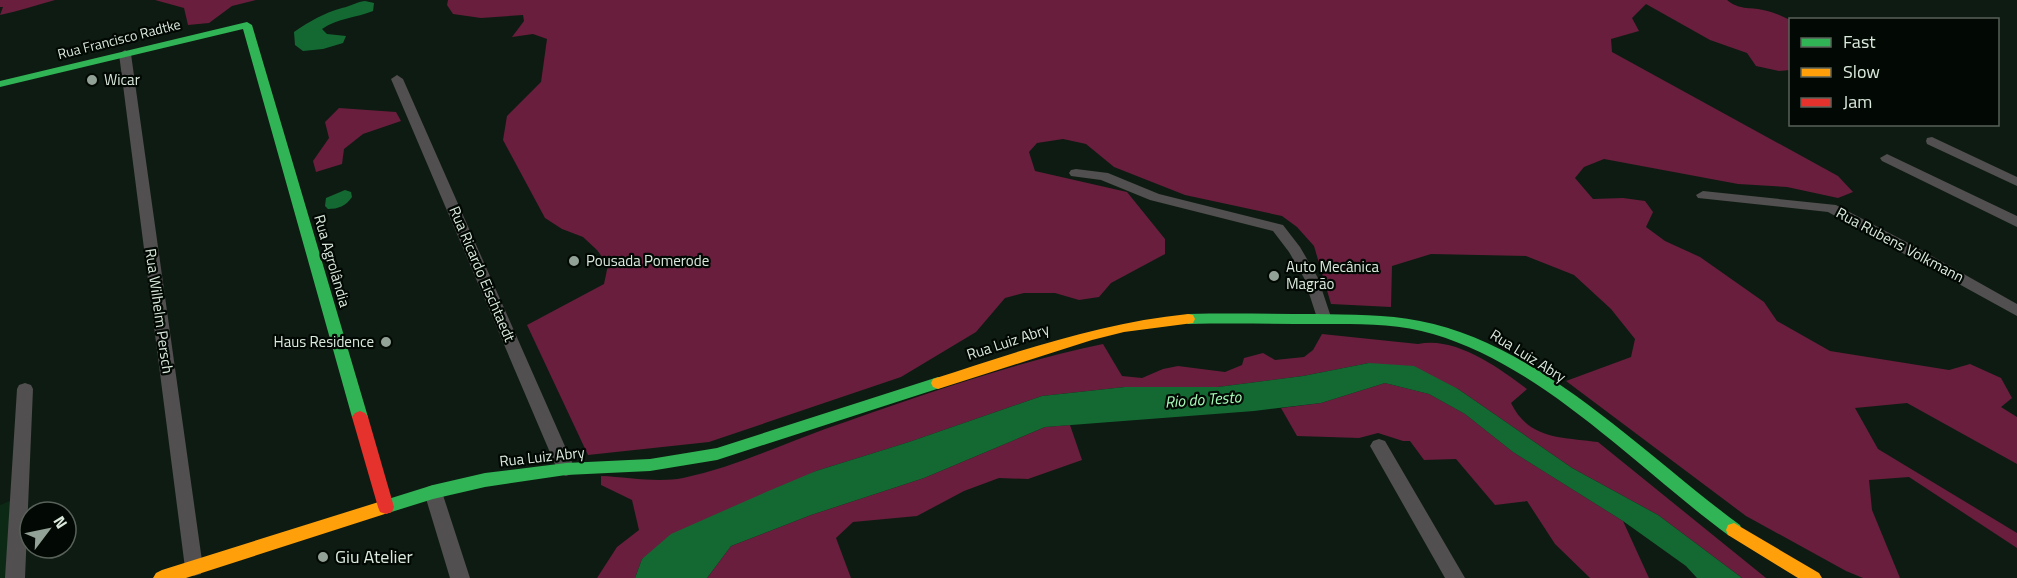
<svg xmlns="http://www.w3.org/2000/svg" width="2017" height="578" viewBox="0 0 2017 578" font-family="'Titillium Web',sans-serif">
<rect width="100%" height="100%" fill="#0e1b12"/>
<path fill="#0b2914" d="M12,500L10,578H0V505Z"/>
<path fill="#681e3c" d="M0,0H55C36,5 19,11 0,15L3,7H0Z
M155,0H256L232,6L209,23L188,25L184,8Z
M448,0H1727C1739,10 1749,7 1763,10C1773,12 1782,16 1790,20V70L1779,71L1756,66L1747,53L1710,40L1646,4L1632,18L1639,31L1611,39L1612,52L1838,176L1853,192L1838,198L1787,187L1738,184L1604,159L1584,167L1575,178L1593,199L1623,198L1645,201L1653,212L1646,227L1665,241L1700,257L1764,302L1777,321L1830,351L1949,370L1970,364L2001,378L2012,398L2001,407L2017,417V464L1907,403L1855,408L1878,449L2017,533V548L1909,477L1869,480L1872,510L1900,578H1863L1846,571L1746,516L1566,381L1631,357L1635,339L1611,309L1574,275L1526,256L1431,254L1392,266L1391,307L1331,304L1314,246L1297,227L1282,216L1185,195L1114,167L1086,144L1063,139L1037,143L1029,152L1035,171L1127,192L1165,239V254L1111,283L1099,297L1079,300L1055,293H1024L1005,298L976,332L901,377L709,442L588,455L527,325L604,284L608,265L597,250L583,237L562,229L545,218L503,140L507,116L541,82L547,39L533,34L512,37L524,21L523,15L481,18L453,14L447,5Z
M339,108L396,112L401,121L363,134L344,149L342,164L316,172L313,161L329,138L325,122Z
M1322,334L1418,344C1455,336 1498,367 1527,389L1511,403C1529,440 1563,437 1598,442L1766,578H1742L1658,515L1572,468L1458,389L1369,363L1303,376L1218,387H1125L1042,396L909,442L816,471L642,559L635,578H597L617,547L639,530L632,500L601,485V476C627,477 658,483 683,478C732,468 778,446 825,429C916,397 1008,364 1103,344L1122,376L1142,378L1163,369L1178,366L1225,372L1242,365L1244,358L1263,353L1275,360L1304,357L1313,350Z
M1385,383L1429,394L1465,414L1513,452L1623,521L1649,578H1590L1555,544L1527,501L1495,505L1456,459L1424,460L1410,441H1403L1378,433L1359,438L1297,436L1281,408L1321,403Z
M1070,425L1082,460L1028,479L999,478L964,491L917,516L853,522L836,538L851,578H707L731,546L811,515L924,478L1045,427Z"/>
<path fill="#146933" d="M365,1L374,3L373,11C356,18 338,18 322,29L327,34L346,36L343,43L323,49L303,51L295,45L294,32C310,21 324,13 342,8C351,6 356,2 365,1Z
M345,190L351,192L352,197C346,206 338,209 328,209L325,206L326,198Z
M1369,363L1414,366L1458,389L1572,468L1658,515L1742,578H1697L1686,566L1623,521L1513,452L1465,414L1429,394L1385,383L1321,403L1254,411L1045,427L924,478L811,515L731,546L707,578H635L642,559L671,534L766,492L816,471L909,442L1042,396L1125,387H1218L1303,376Z"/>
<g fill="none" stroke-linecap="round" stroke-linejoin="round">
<path fill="#514f4f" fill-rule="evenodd" d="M125,50L131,54L203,568L201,574L194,576L187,574L185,568L119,54Z
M397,75L403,79L575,469L572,474L566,476L560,474L557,469L391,79Z
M1932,137L2017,177V186L1927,144L1926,141L1927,138Z
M1887,154L2017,216V227L1882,161L1880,158Z
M1076,169L1108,173L1159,194L1283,225L1300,247L1318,278L1332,320L1329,324H1319L1304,278L1289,252L1273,231L1150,200L1101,180L1071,176L1069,173L1071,170Z
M1703,191L1836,205L1914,246L2017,304V316L1828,212L1698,198L1696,195Z
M25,383L31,385L33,389L25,578H5L17,389L19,385Z
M1379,439L1385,441L1465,578H1445L1370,446L1373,441Z
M433,485L439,487L442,492L470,578H450L424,492L427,487Z"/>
<path fill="#30b455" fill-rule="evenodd" d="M247,22L252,25L368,417L365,421L360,423L355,421L352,417L243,29L0,87V81Z
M1188,314C1231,313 1273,314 1316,314C1350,315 1386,314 1420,321C1540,344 1644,455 1740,525L1742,530L1740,535L1734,537L1728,535C1637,468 1543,366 1433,334C1397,323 1357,324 1320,324C1276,324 1232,323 1188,324L1181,319Z
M938,377L943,379L945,383L943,387L717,460L650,471L566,475L485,487L433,499L385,514L379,512L377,507L379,502L385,500L433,485L485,473L566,463L650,459L717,448Z"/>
<path fill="#ff9f0a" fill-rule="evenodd" d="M1188,314L1193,315L1195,319L1193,323L1124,332L1092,340L938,389L933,387L931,383L933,379C1017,352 1099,323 1188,314Z
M385,500L391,502L393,507L391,512L186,578H153L156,573L162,570Z
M1734,523L1819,573L1822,578H1798L1728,535L1726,530L1728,525Z"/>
<path fill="#e5322d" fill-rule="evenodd" d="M360,411L365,413L368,417L394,507L392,512L386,514L380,512L378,507L352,417L355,413Z"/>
</g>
<g fill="#93a296" stroke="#020803" stroke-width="2">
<circle cx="92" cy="80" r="6"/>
<circle cx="574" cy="261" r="6"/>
<circle cx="1274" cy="276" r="6"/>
<circle cx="386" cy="342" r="6"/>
<circle cx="323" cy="557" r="6"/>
</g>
<g text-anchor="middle" stroke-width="4.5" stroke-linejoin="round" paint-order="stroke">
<g font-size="14" fill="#dbeadd" stroke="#020803">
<text transform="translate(119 39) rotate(-14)" y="5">Rua Francisco Radtke</text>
</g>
<g font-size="15" fill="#dbeadd" stroke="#020803" text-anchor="start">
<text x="104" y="85">Wicar</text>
<text x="586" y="266">Pousada Pomerode</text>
<text x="1286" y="272">Auto Mecânica<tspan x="1286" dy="17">Magrão</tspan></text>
<text x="374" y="347" text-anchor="end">Haus Residence</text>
</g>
<g font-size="15" fill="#dbeadd" stroke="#020803">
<text transform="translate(1900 245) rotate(28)" y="5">Rua Rubens Volkmann</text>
<text transform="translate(332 261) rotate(74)" y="5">Rua Agrolândia</text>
<text transform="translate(482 274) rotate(67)" y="5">Rua Ricardo Eischtaedt</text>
<text transform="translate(159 311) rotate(82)" y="5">Rua Wilhelm Persch</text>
<text transform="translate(1008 342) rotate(-18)" y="5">Rua Luiz Abry</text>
<text transform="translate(1528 356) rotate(32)" y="5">Rua Luiz Abry</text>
<text transform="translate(542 457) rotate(-6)" y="5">Rua Luiz Abry</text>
</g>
<g font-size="16" font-style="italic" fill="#a6fbb8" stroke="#020803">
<text transform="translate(1203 399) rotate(-4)" y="6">Rio do Testo</text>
</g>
<g font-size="18" fill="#dbeadd" stroke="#020803" text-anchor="start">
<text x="335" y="563">Giu Atelier</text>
</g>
</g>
<rect x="1789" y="18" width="210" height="108" fill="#020803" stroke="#59625a" stroke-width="1.5"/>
<rect x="1801" y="38" width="30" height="9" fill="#30b455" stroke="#59625a" stroke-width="1.5"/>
<text x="1843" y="48" font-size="18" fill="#dbeadd">Fast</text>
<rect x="1801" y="68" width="30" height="9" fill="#ff9f0a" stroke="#59625a" stroke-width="1.5"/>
<text x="1843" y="78" font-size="18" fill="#dbeadd">Slow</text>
<rect x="1801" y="98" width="30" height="9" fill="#e5322d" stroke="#59625a" stroke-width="1.5"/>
<text x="1843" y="108" font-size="18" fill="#dbeadd">Jam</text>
<g transform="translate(48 530) rotate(58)"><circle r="28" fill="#020803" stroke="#59625a" stroke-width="1.5"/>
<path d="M0-4.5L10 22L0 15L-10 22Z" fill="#93a296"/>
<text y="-9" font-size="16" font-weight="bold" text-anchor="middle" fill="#dbeadd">N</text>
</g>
</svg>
